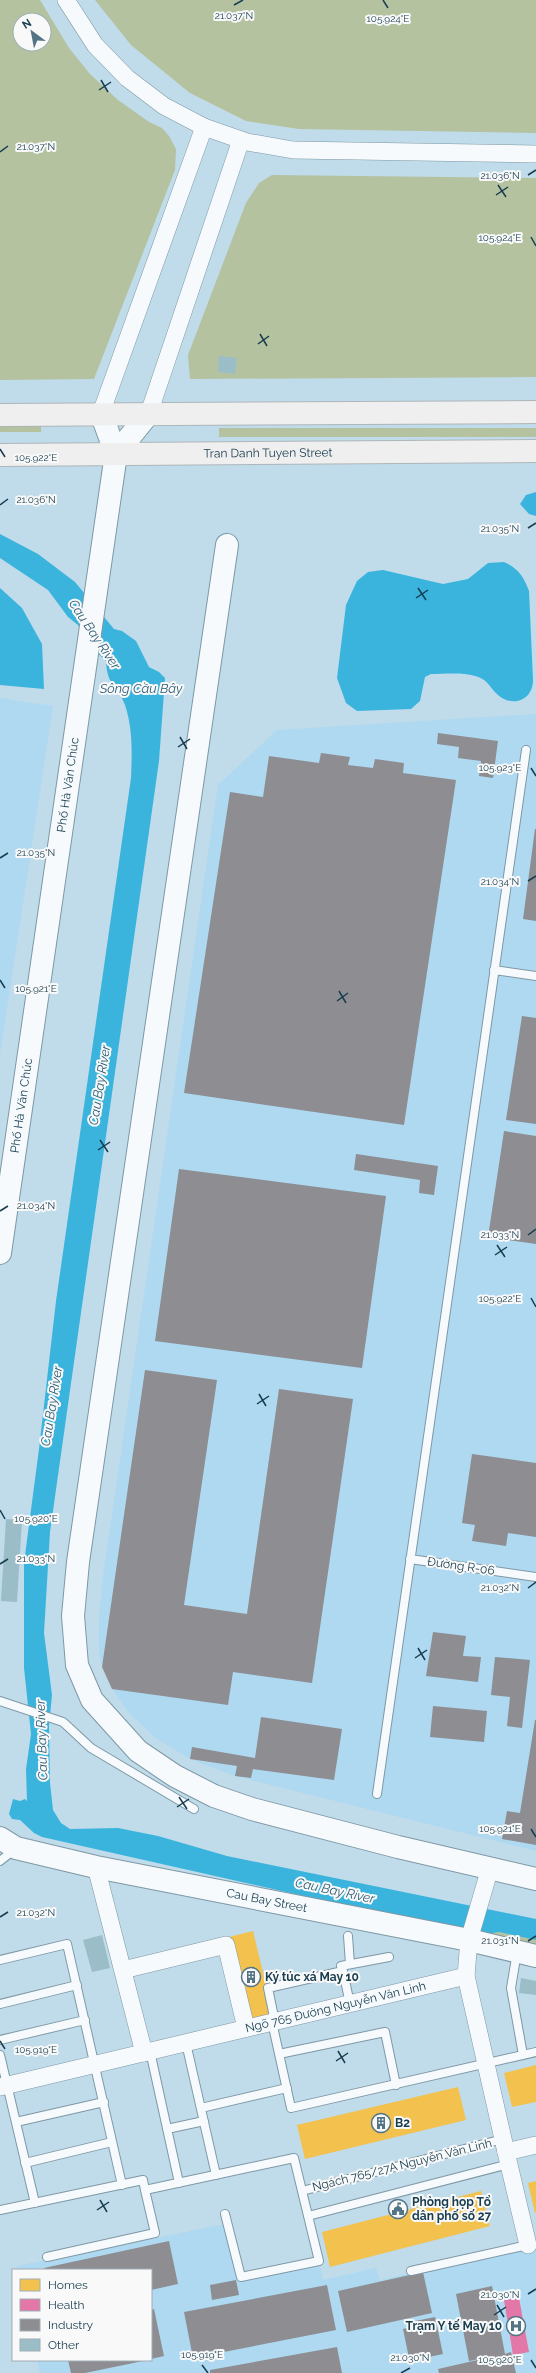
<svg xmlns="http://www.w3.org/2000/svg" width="536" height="2373" viewBox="0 0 536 2373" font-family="Raleway,sans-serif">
<rect width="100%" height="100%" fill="#c0dbea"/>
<path fill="#aed9f0" d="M0,698L53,706L0,1054Z
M536,714V1851L235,1776L190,1759L157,1739L129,1713L112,1689L99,1657V1621L102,1584L218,785L277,730Z
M225,2224L240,2281L320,2265L323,2280L376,2268L380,2280L536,2244V2373H40L37,2360H151V2270H17V2266Z"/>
<path fill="#b4c2a0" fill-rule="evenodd" d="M0,0H40L69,48L90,74L118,100L149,122L162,128L169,136L176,149L175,170L94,379L0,380ZM20,20H44V44H20Z
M95,0H536V133L299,129L246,121L190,93L131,45Z
M272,175L536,178V377L190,379L188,355L246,203L259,183Z
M0,424H41V432H0Z
M219,428H536V437H219Z
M499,1932L536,1940V1952L487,1934Z"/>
<path fill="#3ab4dd" d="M536,492V516L529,514L520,504L526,495Z
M0,534L38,554L75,582L114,629L122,631L136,641L149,667L159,672L165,678L159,761L50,1532L44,1633L52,1695L49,1726L50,1783L53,1810L61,1823L70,1829L118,1828L158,1836L227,1856L536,1919V1940L499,1932L487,1934L361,1909L42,1837L34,1833L20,1820L12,1819L9,1814L13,1799L20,1801L25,1799L27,1801L26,1769L31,1734L24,1668V1563L39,1449L56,1301L131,778C132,754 133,729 125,705C118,685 107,687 106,661L90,646L78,625L68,617L48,590L0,558Z
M504,562C518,568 524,577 529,591L533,680C533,700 513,708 498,695C488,686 489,680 475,676C462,672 444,674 431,674L425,677L420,701L411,709L357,711L346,703L337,678L346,605L357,581L368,572L383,570L443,584L468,579L488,563Z
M0,588L22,608L42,644L44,689L0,685Z"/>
<path fill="#f2c14e" d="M253,1931L274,2018L249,2023L229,1937Z
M536,2065V2102L512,2107L504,2073Z
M458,2087L466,2120L305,2159L297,2125Z
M536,2181V2213H535L528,2183Z
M481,2191L490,2226L330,2267L322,2232Z"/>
<path fill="#e377a8" d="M519,2298L529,2352L513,2355L504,2300Z"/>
<path fill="#8d8d92" d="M438,733L498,741L493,778L479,776L481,761L458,758L459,747L437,744Z
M321,753L350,757L348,765L373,768L375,759L404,763L403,773L456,780L404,1125L184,1093L230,792L263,797L269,756L319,763Z
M535,829H536V921L523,919Z
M522,1016L536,1018V1124L506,1120Z
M504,1131L536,1136V1244L488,1237Z
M356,1154L438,1166L434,1195L419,1193L420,1180L354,1170Z
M179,1169L386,1196L362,1368L155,1341Z
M145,1370L217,1380L184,1605L247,1614L279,1389L353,1399L312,1683L233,1672L228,1705L112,1689L102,1667Z
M472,1454L536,1463V1537L508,1533L506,1546L472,1541L475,1525L462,1523Z
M433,1632L466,1636L463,1656L481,1657L478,1682L426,1676Z
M495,1657L530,1660L522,1728L507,1726L510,1697L491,1695Z
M433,1706L487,1711L484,1742L430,1737Z
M261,1717L342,1729L334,1780L253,1769L251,1778L235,1776L237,1766L190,1759L192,1747L255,1758Z
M535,1720H536V1845L502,1839L507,1811L520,1813Z
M169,2241L178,2284L151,2290V2270H44V2268Z
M423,2272L432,2313L347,2332L338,2291Z
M236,2280L239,2295L212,2300L210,2285Z
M327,2285L336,2330L193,2358L184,2312Z
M492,2286L505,2354L511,2352L516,2373H439L438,2369L495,2356L469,2361L456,2294Z
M154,2309L164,2356L151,2359V2310Z
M435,2317L443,2354L424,2358V2355L409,2358L403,2329L416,2326L415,2321Z
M337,2347L342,2373H210V2370Z
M68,2360H143V2361L85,2373H71Z"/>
<path fill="#9bbdc7" d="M219,356L237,358L235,374L218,372Z
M6,1519L22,1520L17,1602L1,1601Z
M102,1935L110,1968L92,1972L83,1940Z
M521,1978L536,1981V1995L519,1993Z"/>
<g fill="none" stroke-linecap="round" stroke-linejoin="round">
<g stroke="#7e98a5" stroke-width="10">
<path id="lane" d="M494,970L536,976
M410,1559L536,1577
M0,1701L63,1722L91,1748L194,1809
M377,1794L526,750
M0,1861L15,1849
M348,1936L350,1964
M517,1952L511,1988L523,2055
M0,1960L67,1944L122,2185
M343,1971L350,2004
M0,2004L77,1985
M272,2022L291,2108L536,2052
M275,2022L268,1988L343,1971L341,1966L389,1957
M0,2040L85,2020
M186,2043L216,2175
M150,2051L179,2183
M279,2054L385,2032L396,2085
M0,2055L35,2203
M201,2108L287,2088
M16,2122L104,2102
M167,2129L204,2121
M25,2163L112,2142
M0,2210L143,2180L145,2190L294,2158L302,2191
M225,2214L241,2277L319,2261L302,2191L503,2139
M308,2216L509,2164
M47,2257L155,2233L145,2190
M411,2271L528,2245"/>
</g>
<g stroke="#7e98a5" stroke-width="18">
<g id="street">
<path d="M66,0L95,45L127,78L164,106L204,127L247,142L293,150L536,154"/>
<path d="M101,413L204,127"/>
<path d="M149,413L241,140"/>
<path d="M96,1867L144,2053"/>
<path d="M123,1970L226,1945L246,2028"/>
<path d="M466,1976L469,1940L490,1868"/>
<path id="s1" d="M0,2087L466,1976L506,2152L536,2145"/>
<path d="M506,2152L528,2245"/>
</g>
</g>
<g stroke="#7e98a5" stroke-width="24">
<g id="secondary">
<path d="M116,454L149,413"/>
<path d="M227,545L78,1562L73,1616L77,1665L92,1700L138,1751L175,1776L214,1796L252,1809L398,1847L536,1879"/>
<path id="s2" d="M0,1253L116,454L101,413"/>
<path id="s3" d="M0,1838L16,1848L96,1867L469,1940L536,1956"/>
</g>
</g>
<g stroke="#aeb6b9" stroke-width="24">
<g id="primary">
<path d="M0,415L536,412"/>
<path id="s4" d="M0,455L536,451"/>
</g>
</g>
<use href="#lane" stroke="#f6fafc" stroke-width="8"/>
<use href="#street" stroke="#f6fafc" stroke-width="17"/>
<use href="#secondary" stroke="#f6fafc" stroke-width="22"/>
<use href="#primary" stroke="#f0efef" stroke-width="22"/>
</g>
<path fill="none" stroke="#173d4f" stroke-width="1.5" d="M383,0L388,8M234,5L243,0M101,80L108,92M99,90L111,82M0,152L8,146M528,175L536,170M498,185L506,197M496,195L508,187M531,237L536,246M260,334L267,346M258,344L269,336M0,449L5,457M0,505L8,499M528,528L536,523M418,588L426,600M416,598L428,590M180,737L187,749M178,747L190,739M531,768L536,776M0,858L8,853M528,881L536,876M0,980L5,988M339,991L346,1003M337,1001L348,993M100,1140L108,1152M98,1150L110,1142M0,1211L8,1206M528,1235L536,1229M497,1245L505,1257M495,1255L507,1247M531,1298L536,1307M259,1394L266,1406M257,1404L269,1396M0,1510L5,1519M0,1564L8,1559M528,1588L536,1582M418,1648L425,1660M415,1658L427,1650M179,1797L187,1809M177,1807L189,1799M531,1829L536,1837M0,1917L8,1912M528,1941L536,1936M0,2041L5,2049M338,2051L345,2063M336,2061L348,2053M100,2200L107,2212M97,2210L109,2202M528,2294L536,2289M497,2305L504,2317M494,2315L506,2307M531,2360L536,2368M202,2365L208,2373M401,2373L410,2368"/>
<defs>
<g id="building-ring" transform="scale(1)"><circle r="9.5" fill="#f9f9f9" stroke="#527485" stroke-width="1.5"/><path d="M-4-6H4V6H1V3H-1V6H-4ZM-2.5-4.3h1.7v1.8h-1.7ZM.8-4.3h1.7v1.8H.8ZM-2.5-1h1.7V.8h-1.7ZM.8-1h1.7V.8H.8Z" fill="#527485"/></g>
<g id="civic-ring" transform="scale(1)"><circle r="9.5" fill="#f9f9f9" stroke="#527485" stroke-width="1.5"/><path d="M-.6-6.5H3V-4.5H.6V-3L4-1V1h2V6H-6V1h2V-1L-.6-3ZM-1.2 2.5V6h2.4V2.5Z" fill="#527485"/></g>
<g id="hospital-ring" transform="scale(1)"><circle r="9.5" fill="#f9f9f9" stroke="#527485" stroke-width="1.5"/><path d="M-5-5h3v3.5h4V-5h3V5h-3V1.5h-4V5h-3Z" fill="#527485"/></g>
</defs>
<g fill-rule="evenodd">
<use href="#building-ring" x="251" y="1977"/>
<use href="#building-ring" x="381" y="2123"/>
<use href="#civic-ring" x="398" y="2209"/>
<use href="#hospital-ring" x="516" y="2326"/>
</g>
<g text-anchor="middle" stroke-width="4" stroke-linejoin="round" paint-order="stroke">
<g font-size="12" fill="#173d4f" stroke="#f9f9f9">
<text dy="4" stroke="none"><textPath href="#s4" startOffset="268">Tran Danh Tuyen Street</textPath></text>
<text dy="4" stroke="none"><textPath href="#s2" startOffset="473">Phố Hà Văn Chúc</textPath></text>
<text dy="4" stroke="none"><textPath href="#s2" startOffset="149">Phố Hà Văn Chúc</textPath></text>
<text transform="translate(461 1566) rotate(8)" y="4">Đường R-06</text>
<text dy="4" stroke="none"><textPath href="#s3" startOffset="275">Cau Bay Street</textPath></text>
<text dy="4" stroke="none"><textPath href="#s1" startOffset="345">Ngõ 765 Đường Nguyễn Văn Linh</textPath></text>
<text transform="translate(402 2165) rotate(-14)" y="4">Ngách 765/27A Nguyễn Văn Linh</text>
</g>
<g font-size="12" font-weight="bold" fill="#173d4f" stroke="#f9f9f9" text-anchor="start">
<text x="265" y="1981">Ký túc xá May 10</text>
<text x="395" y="2127">B2</text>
<text x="412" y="2206">Phòng họp Tổ<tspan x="412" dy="14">dân phố số 27</tspan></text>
<text x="502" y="2330" text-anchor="end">Trạm Y tế May 10</text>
</g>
<g font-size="13" font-style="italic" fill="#2b5d75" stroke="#f9f9f9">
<text transform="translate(95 634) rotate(56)" y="5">Cau Bay River</text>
<text x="141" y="693">Sông Cầu Bây</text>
<text transform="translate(99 1085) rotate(-81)" y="5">Cau Bay River</text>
<text transform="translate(51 1406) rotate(-81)" y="5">Cau Bay River</text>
<text transform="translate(41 1740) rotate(-92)" y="5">Cau Bay River</text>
<text transform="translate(335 1890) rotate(12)" y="5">Cau Bay River</text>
</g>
</g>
<g font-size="10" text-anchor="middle" fill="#173d4f" stroke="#f9f9f9" stroke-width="4" stroke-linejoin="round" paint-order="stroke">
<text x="234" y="19">21.037°N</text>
<text x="388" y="22">105.924°E</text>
<text x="36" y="150">21.037°N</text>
<text x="500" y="179">21.036°N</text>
<text x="500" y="241">105.924°E</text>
<text x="36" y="461">105.922°E</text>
<text x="36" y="503">21.036°N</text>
<text x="500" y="532">21.035°N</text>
<text x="500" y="771">105.923°E</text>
<text x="36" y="856">21.035°N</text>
<text x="500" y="885">21.034°N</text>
<text x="36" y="992">105.921°E</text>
<text x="36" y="1209">21.034°N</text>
<text x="500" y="1238">21.033°N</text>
<text x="500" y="1302">105.922°E</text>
<text x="36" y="1522">105.920°E</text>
<text x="36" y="1562">21.033°N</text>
<text x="500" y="1591">21.032°N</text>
<text x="500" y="1832">105.921°E</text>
<text x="36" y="1916">21.032°N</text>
<text x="500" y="1944">21.031°N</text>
<text x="36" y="2053">105.919°E</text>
<text x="500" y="2298">21.030°N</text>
<text x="202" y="2358">105.919°E</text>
<text x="410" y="2361">21.030°N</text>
<text x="500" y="2363">105.920°E</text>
</g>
<rect x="12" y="2269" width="140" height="92" fill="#f9f9f9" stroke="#9faeb5"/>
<rect x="20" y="2279" width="20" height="12" fill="#f2c14e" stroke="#9faeb5"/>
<text x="48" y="2289" font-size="12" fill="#173d4f">Homes</text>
<rect x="20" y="2299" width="20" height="12" fill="#e377a8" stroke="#9faeb5"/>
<text x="48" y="2309" font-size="12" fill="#173d4f">Health</text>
<rect x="20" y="2319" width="20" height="12" fill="#8d8d92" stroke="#9faeb5"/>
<text x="48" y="2329" font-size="12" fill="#173d4f">Industry</text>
<rect x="20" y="2339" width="20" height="12" fill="#9bbdc7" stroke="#9faeb5"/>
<text x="48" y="2349" font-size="12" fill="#173d4f">Other</text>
<g transform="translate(32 32) rotate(328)"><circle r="19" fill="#f9f9f9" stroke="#9faeb5"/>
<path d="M0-3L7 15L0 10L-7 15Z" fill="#527485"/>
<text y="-6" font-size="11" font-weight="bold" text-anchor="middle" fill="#173d4f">N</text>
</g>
</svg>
